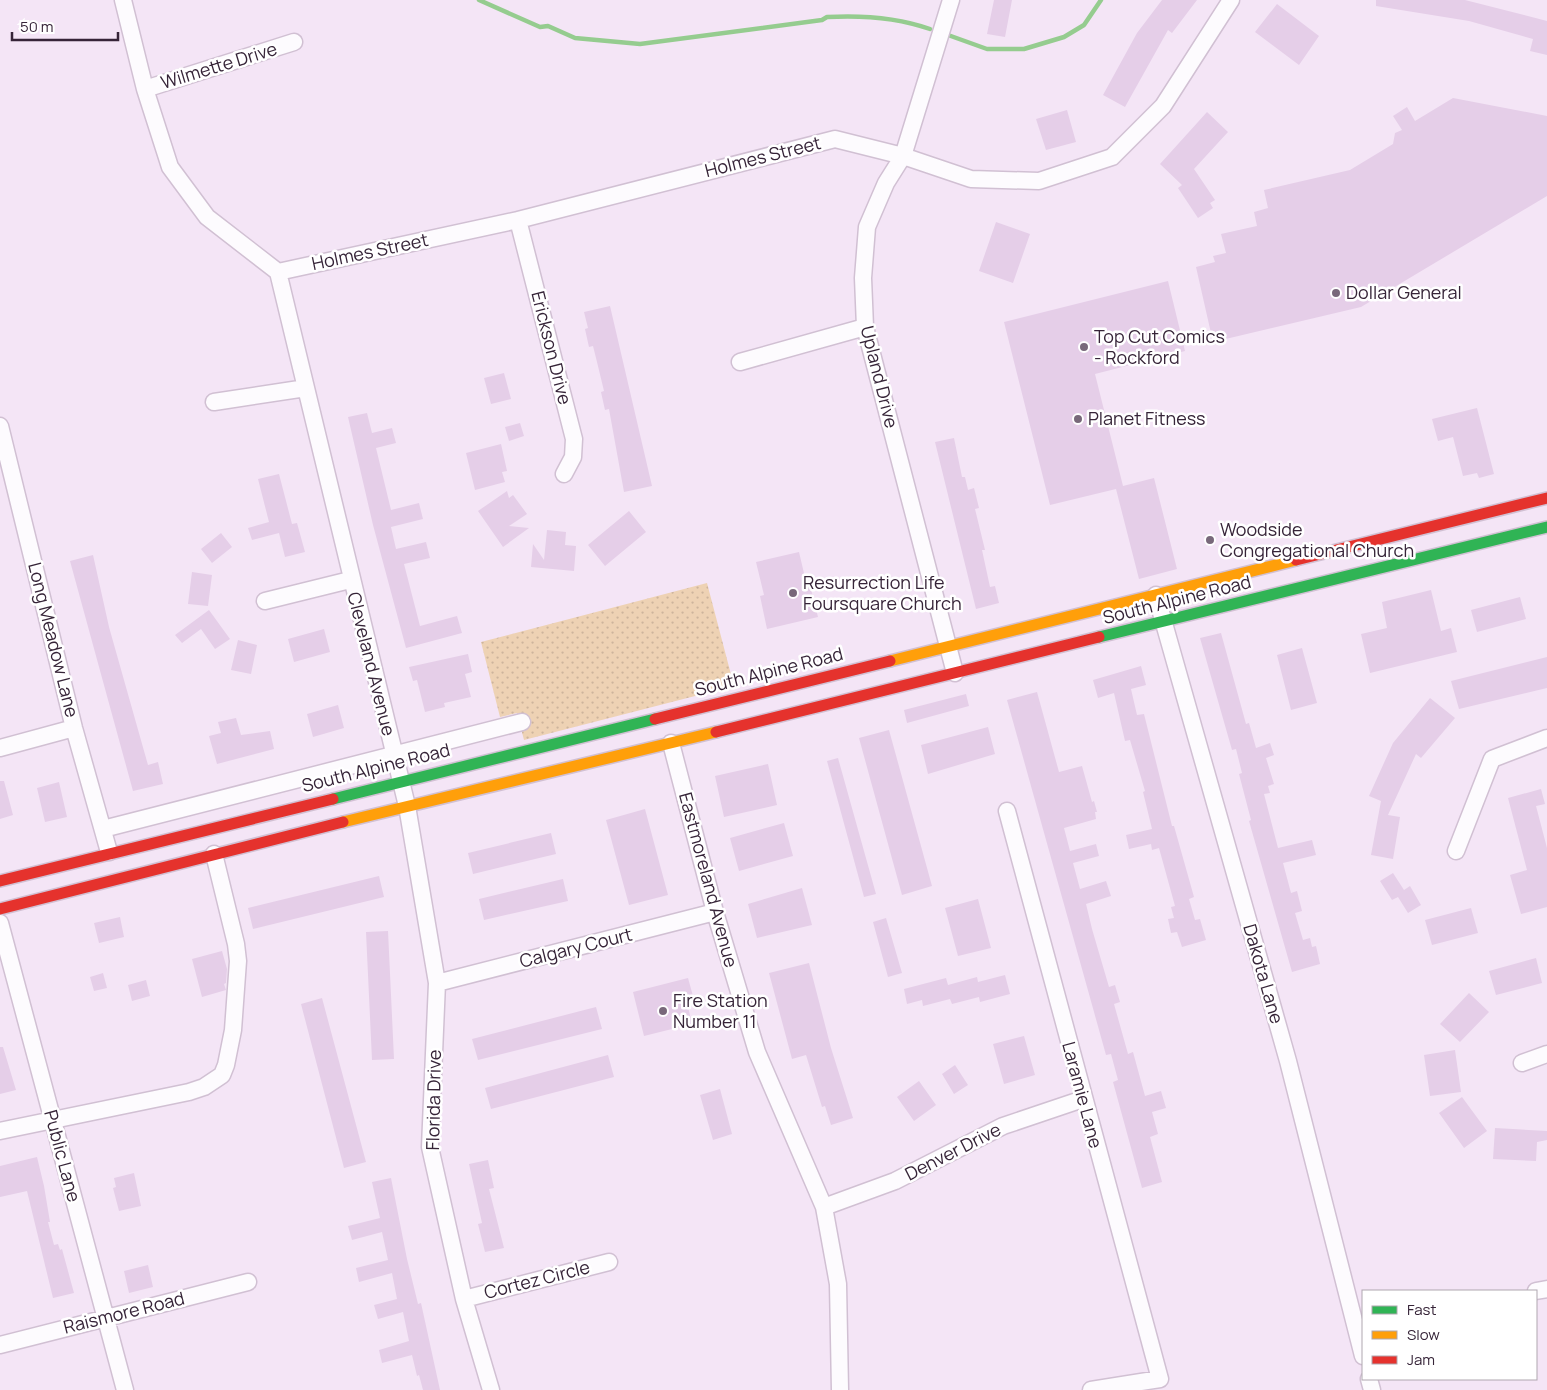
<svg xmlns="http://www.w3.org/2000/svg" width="1547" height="1390" viewBox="0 0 1547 1390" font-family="Manrope,sans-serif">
<defs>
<pattern id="grass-dots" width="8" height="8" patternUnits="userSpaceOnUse" patternTransform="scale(1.25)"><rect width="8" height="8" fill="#eed2b4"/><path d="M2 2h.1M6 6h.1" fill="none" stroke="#cdb49c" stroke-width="1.8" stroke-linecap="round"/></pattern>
</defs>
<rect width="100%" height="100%" fill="#f4e5f6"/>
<path fill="url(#grass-dots)" d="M707,583L734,686L524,740L517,713L500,717L481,642Z"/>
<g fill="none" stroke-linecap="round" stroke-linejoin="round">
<path stroke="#95cc8f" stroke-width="4.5" d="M479,0L540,27L548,26L575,38L640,44L822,20L827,17C863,15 896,17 930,29
M948,35L987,49H1024L1064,37L1084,25L1101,0"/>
</g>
<path fill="#e5cee8" d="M994,0H1012L1005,37L987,34Z
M1162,0H1197L1172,33L1168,30L1125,107L1103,95L1137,33Z
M1376,0H1465L1547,21V55L1530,51L1533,39L1469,21L1376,6Z
M1277,4L1319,36L1299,65L1255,32Z
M1453,98L1547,116V196L1361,307L1213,342L1196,267L1215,262L1213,256L1226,253L1221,234L1257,226L1254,212L1268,208L1264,190L1350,170L1393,144L1395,133L1402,130L1393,116L1407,107L1415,121Z
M1067,110L1076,142L1046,150L1036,119Z
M1207,112L1228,132L1194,169L1215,200L1210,203L1213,208L1198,218L1178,188L1182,185L1160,164Z
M996,222L1030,234L1013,283L979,271Z
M1168,281L1185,351L1095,374L1123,486L1154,478L1177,569L1139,579L1116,489L1050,505L1004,322Z
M610,306L652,486L624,492L609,409L605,410L601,392L604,391L597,362L593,346L589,347L585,329L588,328L584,312Z
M504,373L511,399L491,404L484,378Z
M1477,408L1494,474L1479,478L1477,473L1463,476L1453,437L1438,441L1432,419Z
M367,413L372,433L392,428L396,443L376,448L391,510L419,503L423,519L391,527L396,549L426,542L430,558L404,564L420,626L457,616L462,633L406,648L373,525L348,417Z
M520,423L524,436L509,441L505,427Z
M954,438L962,477H965L968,490L974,488L979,508L975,509L985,550H982L990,587L995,586L999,603L976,609L935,442Z
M501,444L507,471L502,472L505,482L475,490L466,453Z
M279,474L292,524L297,523L305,552L285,557L279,533L252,540L248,528L269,522L258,479Z
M507,491L509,498L513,495L527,514L509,526L529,528L503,547L478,511Z
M629,511L646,532L605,566L588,545Z
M547,530L566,532L565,545L576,546L574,571L531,567L533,544L544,560Z
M221,533L232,547L212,563L201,549Z
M799,552L807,586L810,585L818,617L767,629L760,596L764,595L756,562Z
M93,555L109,627L148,765L158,762L163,784L133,791L70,561Z
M192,572L212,575L208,606L188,604Z
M1431,590L1441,631L1451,628L1457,652L1370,673L1361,634L1387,628L1382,602Z
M1520,597L1526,619L1477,632L1471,610Z
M209,610L230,639L215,649L201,629L182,643L175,635Z
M324,629L330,652L294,662L288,639Z
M1221,633L1246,724L1249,723L1256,748L1270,743L1274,755L1266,758L1274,784L1268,786L1270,793L1264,794L1278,848L1312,840L1316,855L1283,863L1291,893L1297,891L1302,911L1295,913L1303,940L1310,938L1312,947L1316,946L1320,964L1292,972L1249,821L1251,820L1239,774L1242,773L1236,749L1232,750L1200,638Z
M238,640L257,645L251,674L231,670Z
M1302,648L1317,703L1291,710L1277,655Z
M468,654L472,672L465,674L471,697L444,703L445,707L425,712L417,680L413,681L409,667Z
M1547,657V688L1459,709L1451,681Z
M1141,666L1146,685L1131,689L1137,715L1144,714L1172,826H1174L1194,897L1189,899L1195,920L1200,919L1206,940L1182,947L1177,932L1171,933L1168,919L1174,918L1171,907L1175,906L1159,848L1152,850L1151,844L1129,849L1126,835L1152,829L1143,792L1145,791L1130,740L1125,741L1114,693L1098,698L1093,680Z
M1037,692L1059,772L1082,766L1092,802L1094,801L1097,812H1095L1096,819L1064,828L1070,851L1096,844L1099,856L1073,863L1080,889L1106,881L1111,896L1086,904L1092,929L1109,987L1115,985L1120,1002L1114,1004L1128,1054L1133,1052L1145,1096L1161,1091L1166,1108L1152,1112L1158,1134L1150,1137L1162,1182L1142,1188L1113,1082L1118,1080L1111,1054L1106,1055L1007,700Z
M966,694L969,706L907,723L904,710Z
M1430,698L1455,718L1421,758L1416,754L1388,815L1400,817L1393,859L1371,855L1381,801L1369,796L1393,743Z
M338,705L344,728L313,737L307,714Z
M236,718L241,735L270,731L274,749L217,764L209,736L221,733L218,722Z
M988,727L995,754L928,774L921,745Z
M889,730L932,886L902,895L859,738Z
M838,758L876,894L864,897L827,761Z
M768,764L777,805L724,817L715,776Z
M0,781H4L13,815L0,819Z
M59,782L67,817L45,822L37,788Z
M1541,789L1545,804L1536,806L1547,848V907L1521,914L1510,875L1527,870L1508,798Z
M645,809L668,895L629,905L606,820Z
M784,823L793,856L739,871L730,838Z
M551,833L556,854L473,874L468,853Z
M1393,873L1404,890L1410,886L1421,905L1408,913L1398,897L1392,900L1380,881Z
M379,876L384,897L253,929L248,908Z
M563,879L568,901L484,920L479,899Z
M802,888L812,925L757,938L748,904Z
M978,899L991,948L958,956L945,908Z
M1471,908L1478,933L1432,945L1425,920Z
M120,917L124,937L99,943L94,923Z
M886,918L902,973L888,977L873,922Z
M388,931L394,1059L372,1060L366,932Z
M222,951L227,969L226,983L224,984L226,990L202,997L192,959Z
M1536,958L1542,983L1496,995L1489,971Z
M809,963L831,1048L853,1118L831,1125L825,1106L822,1107L806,1055L792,1059L769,973Z
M103,973L107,988L94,991L90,977Z
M1005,975L1010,994L980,1002L979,997L952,1004L950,999L923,1006L922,1000L907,1004L904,989L946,978L948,985L977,977L978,982Z
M688,978L693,996L686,998L692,1024L644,1036L633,992Z
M146,980L150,996L132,1001L128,985Z
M1469,993L1489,1012L1460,1042L1440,1024Z
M322,998L366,1162L344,1168L301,1004Z
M596,1007L602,1029L478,1060L472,1039Z
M1024,1036L1035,1075L1004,1084L993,1044Z
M0,1047H3L16,1090L0,1094Z
M1455,1050L1461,1092L1430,1096L1424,1055Z
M608,1055L614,1077L491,1109L485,1088Z
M955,1065L968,1085L954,1094L942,1074Z
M919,1081L936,1105L914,1121L897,1097Z
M720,1089L732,1134L713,1140L700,1095Z
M1462,1097L1487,1131L1464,1148L1439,1113Z
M1495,1128L1547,1131V1140L1537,1142L1536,1161L1493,1159Z
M37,1157L44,1186L50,1222H48L54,1245L58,1244L60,1250L62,1249L74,1293L53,1298L27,1191L0,1197V1166Z
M488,1160L494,1188L489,1189L504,1248L485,1252L478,1224L482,1223L469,1164Z
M134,1173L141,1206L119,1211L113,1188L116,1187L114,1178Z
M391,1178L407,1259L418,1304L421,1303L440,1390H423L419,1375L417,1376L412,1355L382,1363L379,1350L409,1341L403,1312L378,1319L374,1305L397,1299L392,1273L359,1282L356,1268L388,1260L382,1232L352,1240L348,1226L380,1218L372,1182Z
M148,1265L153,1287L129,1293L124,1271Z"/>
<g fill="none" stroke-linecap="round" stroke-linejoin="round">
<g stroke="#d1c0d3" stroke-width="19">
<path id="street" d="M123,0L145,89L170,167L207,217L278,272L407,806L437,983L430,1147L464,1299L491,1390
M951,0L903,156L886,183L867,227L863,278L865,327L955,673
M145,89L294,42
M518,220L574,439L573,457L564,474
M278,272L518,220L835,139L903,156L971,179L1039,181L1112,157L1163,106L1231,0
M740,362L865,327
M214,402L306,388
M0,426L74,728L109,852
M1156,595L1288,1061L1363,1356
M265,601L350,580
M671,743L715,912L757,1052L824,1207L838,1284L840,1390
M0,748L74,728
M1007,811L1160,1379L1091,1390
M103,829L522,722
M1456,851L1492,759L1547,738
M0,923L125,1390
M437,983L715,912
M1522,1063L1547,1054
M0,1131L189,1092L204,1087L222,1075L226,1065L233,1030L238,961L236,944L214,854
M824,1207L895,1181L1003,1126L1083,1099
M1536,1291L1547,1289
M464,1299L609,1262
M0,1345L248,1282
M1369,1379L1372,1390"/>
</g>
<g stroke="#d1c0d3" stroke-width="14">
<path id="fast" d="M1099,637L1547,527
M333,799L655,719"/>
</g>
<g stroke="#d1c0d3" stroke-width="14">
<path id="slow" d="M890,661L1296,560
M343,822L716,732"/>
</g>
<g stroke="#d1c0d3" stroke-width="14">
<path id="jam" d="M1296,560L1547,498
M655,719L890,661
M716,732L1099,637
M0,881L333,799
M0,909L343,822"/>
</g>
<use href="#street" stroke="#fdfbfe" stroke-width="16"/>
<use href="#fast" stroke="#30b455" stroke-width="11"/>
<use href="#slow" stroke="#ff9f0a" stroke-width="11"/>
<use href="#jam" stroke="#e5322d" stroke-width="11"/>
</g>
<g fill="#78687a" stroke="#fff" stroke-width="2">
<circle cx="1336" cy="293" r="5"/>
<circle cx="1084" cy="347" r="5"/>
<circle cx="1078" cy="419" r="5"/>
<circle cx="1210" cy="540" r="5"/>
<circle cx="793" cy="593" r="5"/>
<circle cx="663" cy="1011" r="5"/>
</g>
<g text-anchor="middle" stroke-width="5" stroke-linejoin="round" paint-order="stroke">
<g font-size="18" fill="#362438" stroke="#fff">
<text transform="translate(219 66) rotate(-17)" y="6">Wilmette Drive</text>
<text transform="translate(763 157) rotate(-14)" y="6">Holmes Street</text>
<text transform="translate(370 252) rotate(-12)" y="6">Holmes Street</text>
<text transform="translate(551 348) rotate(76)" y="6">Erickson Drive</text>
<text transform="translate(879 377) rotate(76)" y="6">Upland Drive</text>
<text transform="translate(1177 600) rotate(-14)" y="6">South Alpine Road</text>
<text transform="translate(53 640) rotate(76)" y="6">Long Meadow Lane</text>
<text transform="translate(371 664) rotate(76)" y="6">Cleveland Avenue</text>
<text transform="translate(769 672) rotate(-14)" y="6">South Alpine Road</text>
<text transform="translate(376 768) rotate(-14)" y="6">South Alpine Road</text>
<text transform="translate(708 880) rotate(75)" y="6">Eastmoreland Avenue</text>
<text transform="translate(576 948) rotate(-14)" y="6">Calgary Court</text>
<text transform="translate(1263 974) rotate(74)" y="6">Dakota Lane</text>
<text transform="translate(1082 1095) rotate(75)" y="6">Laramie Lane</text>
<text transform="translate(434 1100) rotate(-89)" y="6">Florida Drive</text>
<text transform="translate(953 1152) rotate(-27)" y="6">Denver Drive</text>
<text transform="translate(62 1156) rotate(75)" y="6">Public Lane</text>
<text transform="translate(537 1280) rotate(-14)" y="6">Cortez Circle</text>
<text transform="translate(124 1313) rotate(-14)" y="6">Raismore Road</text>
</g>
<g font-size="18" fill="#362438" stroke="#fff" text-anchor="start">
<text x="1346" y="299">Dollar General</text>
<text x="1094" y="343">Top Cut Comics<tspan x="1094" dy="21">- Rockford</tspan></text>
<text x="1088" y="425">Planet Fitness</text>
<text x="1220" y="536">Woodside<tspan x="1220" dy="21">Congregational Church</tspan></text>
<text x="803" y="589">Resurrection Life<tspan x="803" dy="21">Foursquare Church</tspan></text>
<text x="673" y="1007">Fire Station<tspan x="673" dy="21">Number 11</tspan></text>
</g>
</g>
<rect x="1362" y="1290" width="175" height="90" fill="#ffffff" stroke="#afa7af"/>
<rect x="1372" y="1306" width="25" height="8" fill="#30b455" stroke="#afa7af"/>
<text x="1407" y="1315" font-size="15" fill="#362438">Fast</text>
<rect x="1372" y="1331" width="25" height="8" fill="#ff9f0a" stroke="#afa7af"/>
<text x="1407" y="1340" font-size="15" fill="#362438">Slow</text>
<rect x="1372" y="1356" width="25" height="8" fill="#e5322d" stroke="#afa7af"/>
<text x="1407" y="1365" font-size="15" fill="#362438">Jam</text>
<path d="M12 32v8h106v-8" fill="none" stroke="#362438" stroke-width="2.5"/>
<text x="20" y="32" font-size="15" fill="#362438" stroke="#ffffff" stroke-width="4" paint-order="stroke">50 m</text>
</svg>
